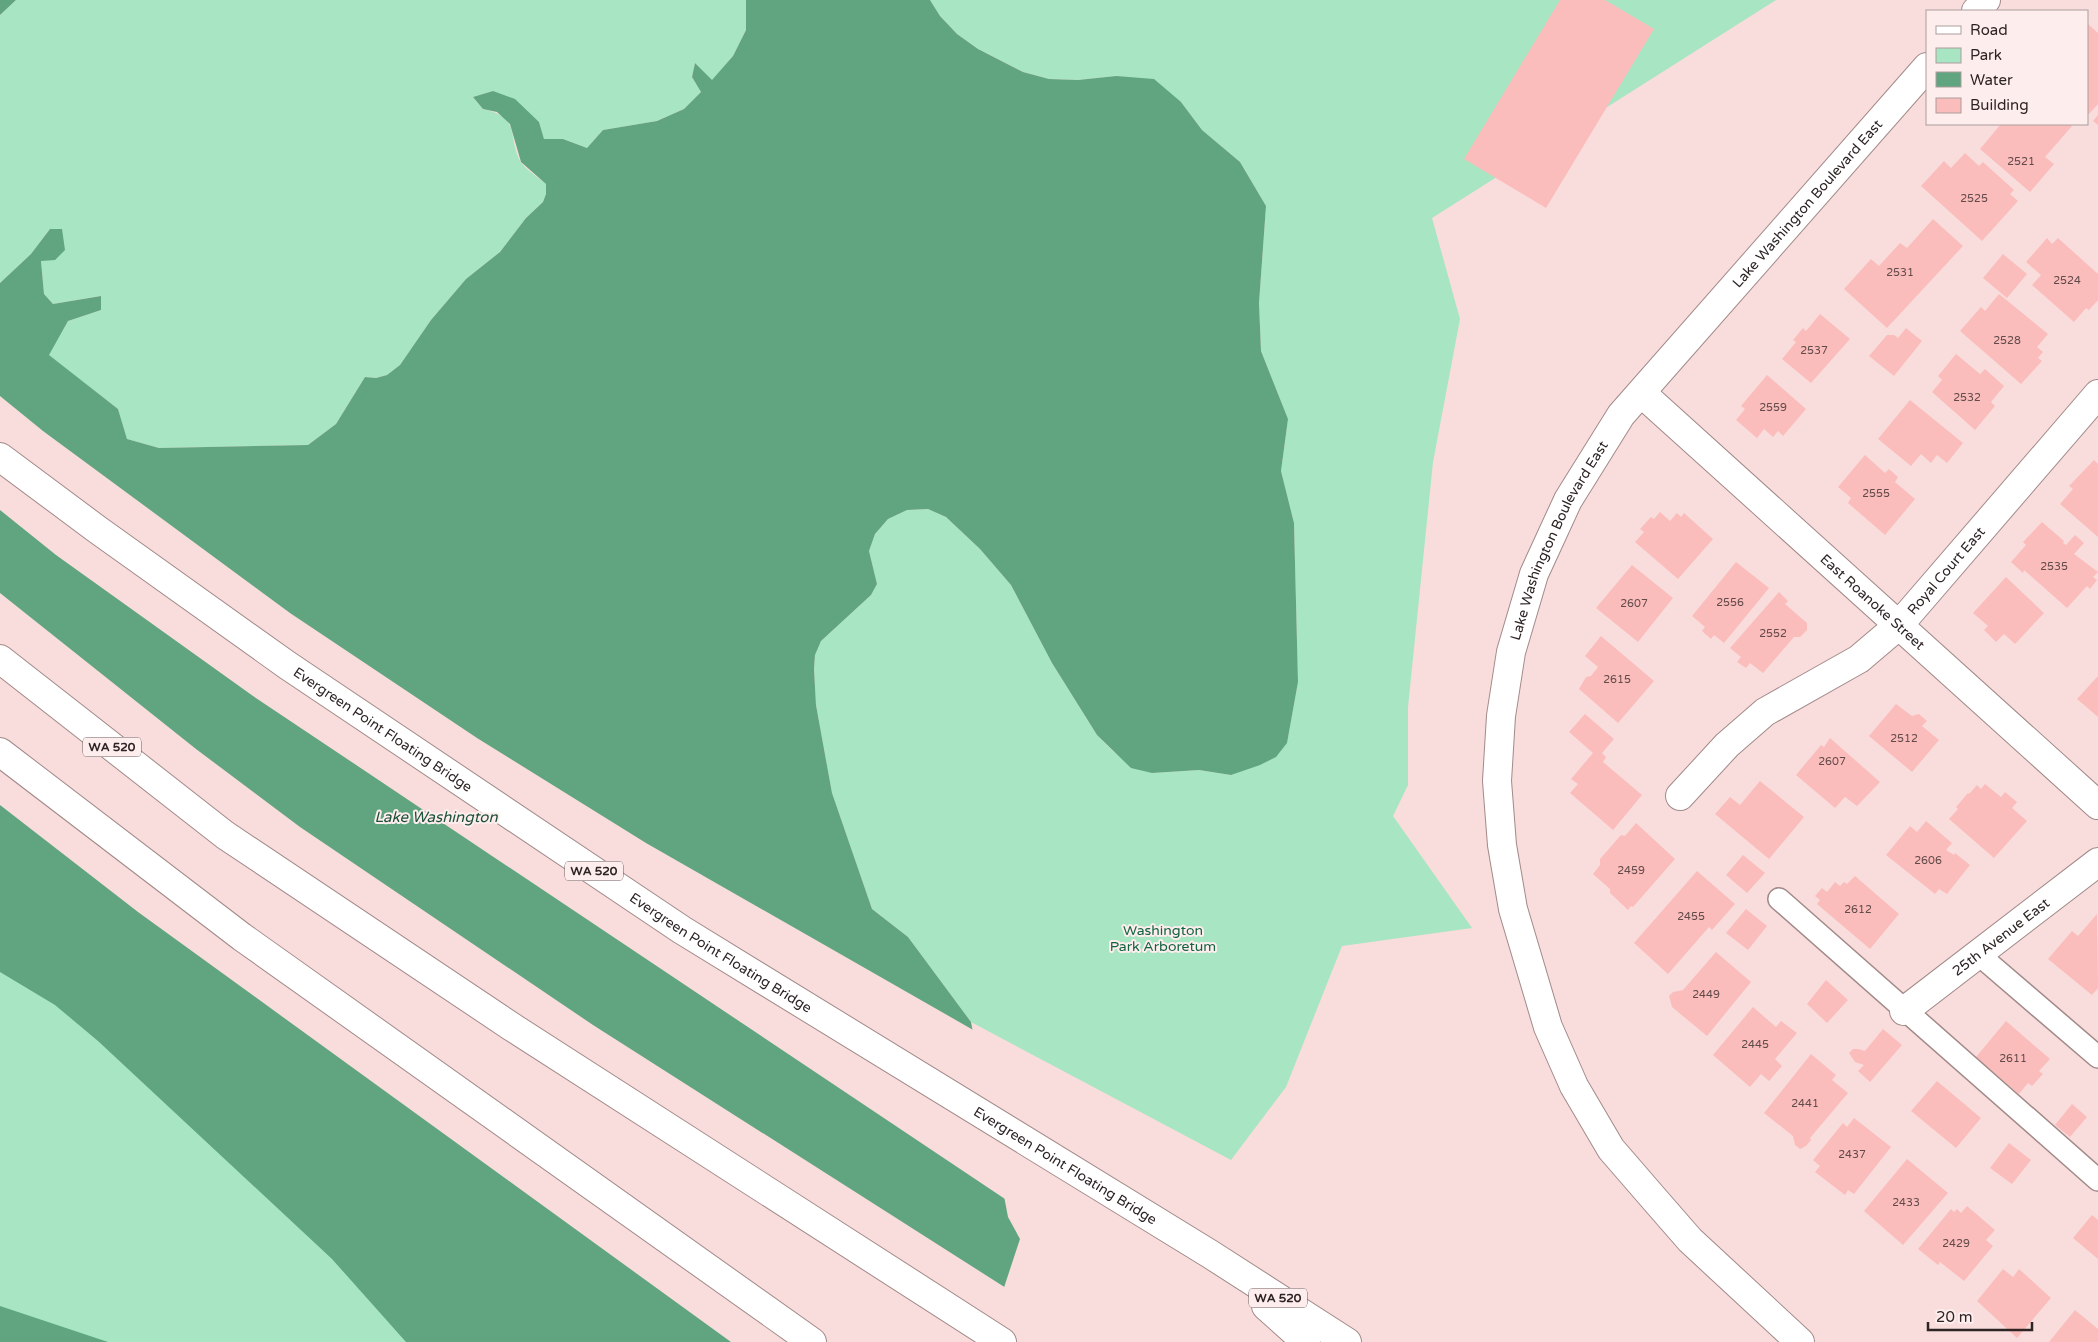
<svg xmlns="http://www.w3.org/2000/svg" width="2098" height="1342" viewBox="0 0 2098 1342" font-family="'Varela Round',sans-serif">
<rect width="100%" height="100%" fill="#f8dddc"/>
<path fill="#a8e5c3" d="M16,0H746V30L733,56L712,81L695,63L692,77L701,92L684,109L657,121L603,130L587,148L563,139H544L539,122L493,91L473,97L483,109C522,118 507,135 520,161C525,169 539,178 546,184V194L543,202L526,218L500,252L466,279L431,320L400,365L387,375L376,378L365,377L336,424L308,445L159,448L127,439L118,409L48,355L68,321L101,310L100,296L53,304L44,294L41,261L50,229L31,254L0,283V15Z
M930,0H1776L1432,218L1460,319L1433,462L1408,707V785L1393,816L1472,928L1342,946L1286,1087L1231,1160L971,1022L908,937L872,909L832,793L816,705L814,669L815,655L821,641L871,595L877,584L869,551L875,534L888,519L907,510L928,509L946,517L980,549L1011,585L1052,663L1097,735L1114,752L1152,773L1199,770L1231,775L1287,742L1298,682L1294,523L1281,471L1288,419L1261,351L1259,303L1266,206L1240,162L1202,130L1181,102L1116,76L1078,80L1049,79L1023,72L978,49L957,34L940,16Z
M0,956L69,994L433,1342H94L0,1318Z"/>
<path fill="#60a580" d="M0,0H16L0,15Z
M746,0H930L940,16L957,34L978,49L1023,72L1049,79L1078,80L1116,76L1154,79L1181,102L1202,130L1240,162L1266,206L1259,303L1261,351L1288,419L1281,471L1294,523L1298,682L1287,743L1276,757L1260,765L1231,775L1199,770L1152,773L1131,768L1097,735L1052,663L1011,585L980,549L946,517L928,509L907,510L888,519L875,534L869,551L877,584L871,595L821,641L815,655L814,669L816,705L832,793L872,909L908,937L971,1022L1008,1217L1020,1239L986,1342H406L332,1259L98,1041L55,1005L0,972V283L31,254L50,229H62L65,250L55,260L41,261L44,294L53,304L101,296V310L68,321L49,355L118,409L127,439L159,448L308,445L336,424L365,377L376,378L387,375L400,365L431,320L466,279L500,252L526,218L543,202L546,194V184L521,162L510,124L497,112L483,109L473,97L493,91L515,99L539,122L544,139H563L587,148L603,130L657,121L684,109L701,92L692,77L695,63L712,80L733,56L746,30Z
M0,1306L108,1342H0Z"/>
<path fill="#f8dddc" d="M0,396L43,431L290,613L477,738L646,843L975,1031L1008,1201L253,696L56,555L0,510Z
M0,593L196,749L300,827L593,1025L1006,1288L988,1342H731L138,912L0,805Z"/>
<path fill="#fbbdbb" d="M1560,0H1605L1654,29L1546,208L1464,159Z
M2087,23L2098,33V104L2087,116Z
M2098,115V125L2093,121Z
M2001,124H2069L2072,126L2045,157L2054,164L2030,192L1980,149Z
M1965,153L1979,166L1983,162L2014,190L2010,194L2018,201L1982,241L1921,186L1944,161L1951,168Z
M1933,219L1963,246L1887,328L1844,289L1871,259L1879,266L1900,243L1907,248Z
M2047,238L2052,244L2058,238L2098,274V300L2089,310L2086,308L2074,322L2032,285L2041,275L2026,262Z
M2003,254L2027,274L2007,298L1983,278Z
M1999,294L2048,334L2037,347L2043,352L2038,358L2042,361L2021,384L1960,331L1981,307L1985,311Z
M1820,314L1850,339L1811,383L1782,359L1796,342L1793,340L1803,328L1806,331Z
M1906,328L1922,341L1894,376L1869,356L1887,335H1894L1898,338Z
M1956,354L1980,374L1985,369L2004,386L1991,402L1995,406L1975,430L1932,392L1942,380L1938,376Z
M1767,375L1806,409L1783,436L1778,431L1773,437L1764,429L1757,438L1736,420L1745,409L1741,406Z
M1910,400L1963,443L1947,463L1937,455L1931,463L1921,454L1911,466L1878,439Z
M1865,455L1885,473L1889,469L1898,477L1895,482L1915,499L1885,535L1848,503L1851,498L1838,487Z
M2094,460L2098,464V537L2060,504L2073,489L2069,486Z
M1660,512L1670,521L1677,513L1681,517L1684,513L1713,539L1678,579L1635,542L1644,532L1640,529L1651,517L1654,519Z
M2042,522L2064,541L2063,543L2066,545L2075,535L2084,543L2074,554L2098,572L2093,577L2097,580L2090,589L2087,586L2067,608L2024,570L2023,573L2011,562L2026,545L2023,542Z
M1736,562L1769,588L1724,643L1714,635L1711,639L1702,631L1705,627L1692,616Z
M1632,565L1673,598L1638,642L1596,608Z
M2006,577L2044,613L2015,644L2004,634L1996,642L1984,630L1988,626L1973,613Z
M1779,592L1788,601L1785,604L1807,623V630L1800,637H1794L1763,673L1750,663L1746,668L1737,662L1741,657L1730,648Z
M1601,636L1654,681L1618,723L1579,689L1586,677L1591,676L1598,667L1585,656Z
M2098,676V717L2077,699Z
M1896,704L1912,716L1919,714L1927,721L1922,726L1939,740L1912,772L1869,736Z
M1585,714L1614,739L1602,753L1606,757L1603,762L1642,795L1613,830L1570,793L1578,784L1571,779L1593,753L1569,732Z
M1830,738L1880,782L1857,806L1845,797L1835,808L1796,775L1821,745L1824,747Z
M1760,781L1804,817L1769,859L1715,814L1730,797L1740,805Z
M1985,784L2001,797L2005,792L2017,802L2012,808L2027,821L1994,858L1949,819L1958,809L1956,807L1968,793L1969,794L1977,785L1981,789Z
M1926,821L1952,843L1946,850L1954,855L1955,853L1970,865L1947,894L1939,889L1935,894L1886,855L1910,826L1917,832Z
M1636,823L1675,859L1633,907L1631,906L1628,910L1610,893V889L1593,874L1600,865V859L1621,835L1625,836Z
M1743,855L1765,873L1747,893L1726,875Z
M1697,871L1735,904L1712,930L1709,927L1668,974L1634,943Z
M1855,876L1899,914L1870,949L1817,904L1820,900L1815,896L1822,888L1827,892L1835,882L1840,886L1844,882L1847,884Z
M1746,909L1767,926L1748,950L1726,933Z
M2097,914L2098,988L2092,995L2048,959L2072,931L2078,936Z
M1716,952L1751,982L1707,1036L1672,1007L1669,996L1673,992L1683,990Z
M1826,980L1848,1000L1827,1023L1807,1004Z
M1753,1007L1776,1027L1781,1021L1797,1033L1775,1059L1782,1066L1769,1081L1761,1074L1750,1087L1713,1055Z
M2006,1021L2050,1059L2039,1071L2043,1074L2032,1086L2028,1083L2019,1094L1976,1057Z
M1883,1029L1902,1045L1870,1082L1858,1071L1864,1065L1855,1062L1849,1053L1853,1049H1858L1865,1051Z
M1811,1054L1836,1075L1832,1080L1848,1093L1810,1138L1811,1140L1806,1146L1800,1149L1795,1145L1793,1136L1764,1113Z
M1937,1081L1981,1118L1956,1148L1911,1111Z
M2072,1104L2087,1117L2070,1137L2055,1125Z
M1854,1118L1891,1147L1854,1194L1848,1190L1845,1195L1815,1172L1820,1166L1813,1160L1843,1123L1847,1127Z
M2009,1143L2031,1160L2012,1184L1990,1168Z
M1907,1159L1948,1193L1903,1245L1864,1211Z
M1967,1206L1995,1230L1986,1240L1993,1246L1964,1281L1940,1262L1938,1265L1918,1249L1951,1209L1954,1212L1957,1209L1961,1213Z
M2092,1215L2098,1220V1259L2073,1238Z
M2003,1269L2013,1277L2019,1269L2051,1298L2017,1338L1977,1301Z
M2075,1310L2098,1329V1342H2049Z"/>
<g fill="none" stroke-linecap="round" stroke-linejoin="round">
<g stroke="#a28a89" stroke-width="24">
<path id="service" d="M1779,899L2098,1180
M1978,954L2098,1057"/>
</g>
<g stroke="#a28a89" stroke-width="30">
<g id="minor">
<path id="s1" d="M1647,398L2098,805"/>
<path id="s2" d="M1680,796L1727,745L1765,712L1859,659L1899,625L2098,394"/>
<path id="s3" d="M1904,1011L2098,862"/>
</g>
</g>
<g stroke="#a28a89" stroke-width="30">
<g id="secondary">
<path d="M1976,11L1986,0"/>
<path id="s4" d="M1800,1342L1690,1240L1656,1201L1611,1149L1574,1086L1548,1027L1513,909L1502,845L1497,781L1501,716L1511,652L1534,574L1568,500L1621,415L1927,67"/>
</g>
</g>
<g stroke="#a28a89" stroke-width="30">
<g id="motorway">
<path id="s5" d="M0,457L98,530L287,665L682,930L1210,1254L1347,1342"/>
<path d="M0,659L225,835L512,1027L1002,1342"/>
<path d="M0,752L242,937L812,1342"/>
<path d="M1266,1306L1306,1342"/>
</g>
</g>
<use href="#service" stroke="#fff" stroke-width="21"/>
<use href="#minor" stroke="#fff" stroke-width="28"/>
<use href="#secondary" stroke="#fff" stroke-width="28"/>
<use href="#motorway" stroke="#fff" stroke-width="28"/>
</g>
<g text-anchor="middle" stroke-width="4" stroke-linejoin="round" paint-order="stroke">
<g font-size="11" fill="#614a4a">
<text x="2021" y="165">2521</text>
<text x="1974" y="202">2525</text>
<text x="1900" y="276">2531</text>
<text x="2067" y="284">2524</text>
<text x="2007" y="344">2528</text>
<text x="1814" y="354">2537</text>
<text x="1967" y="401">2532</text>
<text x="1773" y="411">2559</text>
<text x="1876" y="497">2555</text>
<text x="2054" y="570">2535</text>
<text x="1730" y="606">2556</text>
<text x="1634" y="607">2607</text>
<text x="1773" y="637">2552</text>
<text x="1617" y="683">2615</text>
<text x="1904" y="742">2512</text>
<text x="1832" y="765">2607</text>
<text x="1928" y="864">2606</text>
<text x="1631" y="874">2459</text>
<text x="1858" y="913">2612</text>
<text x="1691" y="920">2455</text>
<text x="1706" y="998">2449</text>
<text x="1755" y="1048">2445</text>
<text x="2013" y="1062">2611</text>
<text x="1805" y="1107">2441</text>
<text x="1852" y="1158">2437</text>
<text x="1906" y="1206">2433</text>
<text x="1956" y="1247">2429</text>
</g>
<g fill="#feeded" stroke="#6c6060" stroke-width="1">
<rect x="83" y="737.5" width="58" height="19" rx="4"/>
<rect x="565" y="861.5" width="58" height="19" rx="4"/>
<rect x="1249" y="1288.5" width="58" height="19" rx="4"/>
</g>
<g font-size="12" font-weight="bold" fill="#2e2424">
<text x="112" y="751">WA 520</text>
<text x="594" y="875">WA 520</text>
<text x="1278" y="1302">WA 520</text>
</g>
<g font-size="14" fill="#2e2424" stroke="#feeded">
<text dy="5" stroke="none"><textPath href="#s4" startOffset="1335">Lake Washington Boulevard East</textPath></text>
<text dy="5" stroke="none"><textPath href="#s4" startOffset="912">Lake Washington Boulevard East</textPath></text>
<text dy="5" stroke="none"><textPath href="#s2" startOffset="352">Royal Court East</textPath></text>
<text dy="5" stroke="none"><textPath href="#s1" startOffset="304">East Roanoke Street</textPath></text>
<text dy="5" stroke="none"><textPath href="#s5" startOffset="470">Evergreen Point Floating Bridge</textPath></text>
<text dy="5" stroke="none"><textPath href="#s3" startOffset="122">25th Avenue East</textPath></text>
<text dy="5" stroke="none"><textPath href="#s5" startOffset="875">Evergreen Point Floating Bridge</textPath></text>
<text dy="5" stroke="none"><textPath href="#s5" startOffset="1280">Evergreen Point Floating Bridge</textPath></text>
</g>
<g font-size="14" fill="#106441" stroke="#feeded">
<text x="1163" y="935">Washington<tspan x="1163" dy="16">Park Arboretum</tspan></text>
</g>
<g font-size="15" font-style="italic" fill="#1a5037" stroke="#feeded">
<text x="436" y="822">Lake Washington</text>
</g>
</g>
<rect x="1926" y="10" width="162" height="115" fill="#feeded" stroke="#ab9d9d"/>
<rect x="1936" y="26" width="25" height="8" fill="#ffffff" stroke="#ab9d9d"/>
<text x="1970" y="35" font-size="15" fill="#2e2424">Road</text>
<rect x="1936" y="48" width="25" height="15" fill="#a8e5c3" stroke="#ab9d9d"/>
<text x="1970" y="60" font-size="15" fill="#2e2424">Park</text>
<rect x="1936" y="72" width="25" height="15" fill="#60a580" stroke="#ab9d9d"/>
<text x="1970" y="85" font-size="15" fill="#2e2424">Water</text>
<rect x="1936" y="98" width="25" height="15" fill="#fbbdbb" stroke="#ab9d9d"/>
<text x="1970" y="110" font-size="15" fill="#2e2424">Building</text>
<path d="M1928 1322v8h104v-8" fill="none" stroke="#2e2424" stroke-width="2.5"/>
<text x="1936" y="1322" font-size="15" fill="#2e2424" stroke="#feeded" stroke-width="4" paint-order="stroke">20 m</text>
</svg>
